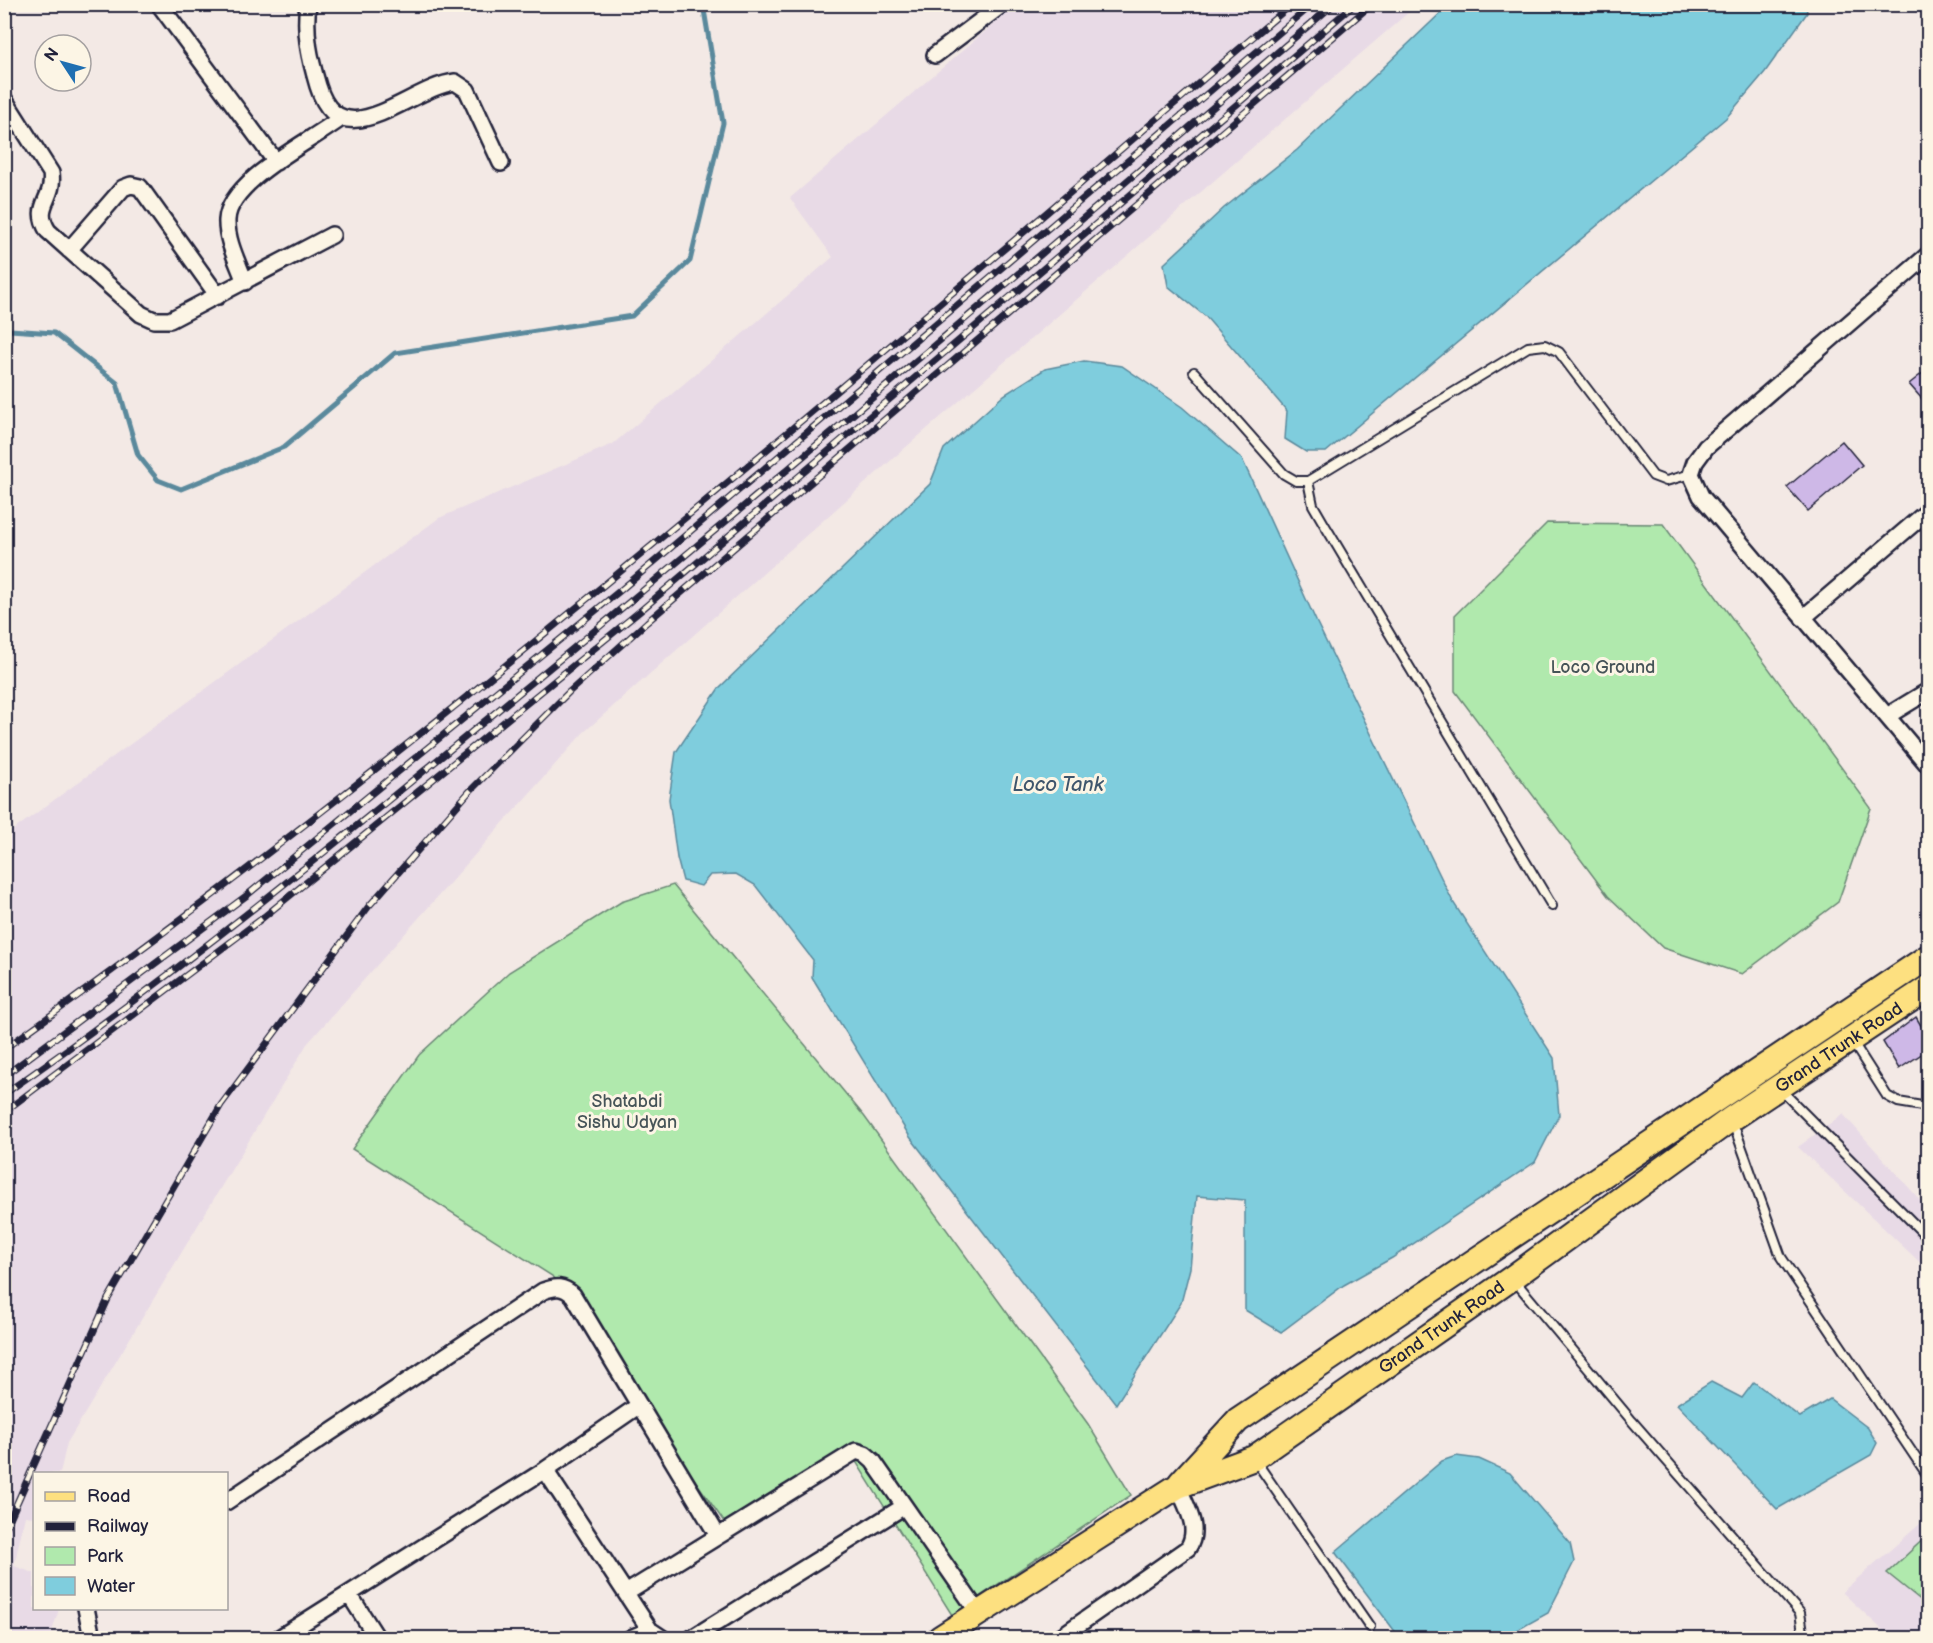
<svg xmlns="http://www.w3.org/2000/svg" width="1933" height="1643" viewBox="0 0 1933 1643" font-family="'Balsamiq Sans',sans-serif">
<rect width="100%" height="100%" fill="#f3e9e5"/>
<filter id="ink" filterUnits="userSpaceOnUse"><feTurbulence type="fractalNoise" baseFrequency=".0167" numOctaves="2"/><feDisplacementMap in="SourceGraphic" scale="12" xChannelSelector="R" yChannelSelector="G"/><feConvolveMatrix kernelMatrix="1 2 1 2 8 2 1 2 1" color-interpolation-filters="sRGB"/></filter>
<g filter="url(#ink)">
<path fill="#e8dae6" d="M1017,4L1417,5L905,448L583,733L307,1044L67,1443L60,1473L34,1474V1517L25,1516L14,1566L34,1573V1608L59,1609L50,1638H5V836L439,518L613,444L833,257L790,198Z
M1843,1114L1928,1209V1270L1798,1147Z
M1928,1517V1638H1891L1842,1592Z"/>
<path fill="#b0e9ad" stroke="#698674" stroke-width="1.5" d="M1547,523L1663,524L1871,808L1838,902L1742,974L1663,948L1608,896L1455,691V615Z
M673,885L864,1116L1088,1424L1131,1495L952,1615L847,1447L727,1526L552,1276L352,1149L419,1055L509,972L621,902Z
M1928,1535V1606L1887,1573Z"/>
<path fill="#7fcddd" stroke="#5a899c" stroke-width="1.5" d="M1449,5L1806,4L1807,13L1765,72L1726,118L1326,452H1306L1285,439L1287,411L1206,317L1168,286L1164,264L1224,208L1297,150Z
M1084,361L1122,366L1182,407L1242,459L1317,623L1453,902L1554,1058L1559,1115L1535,1162L1392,1258L1344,1285L1281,1332L1245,1310V1200L1197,1196L1190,1268L1181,1303L1116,1404L910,1137L812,977L813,960L755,885L736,874L710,875L701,886L683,881L677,858L669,799L676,752L719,688L930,484L944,449L1004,395L1045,369Z
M1711,1382L1742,1398L1754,1382L1800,1417L1830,1399L1868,1428L1877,1443L1871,1455L1777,1509L1677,1404Z
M1456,1456L1479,1459L1510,1473L1570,1543L1574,1562L1548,1613L1503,1638H1400L1335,1552L1442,1461Z"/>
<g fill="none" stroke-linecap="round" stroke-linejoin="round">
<path stroke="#5a899c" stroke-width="5" d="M4,332L10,330L54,333L117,383L138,455L158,480L181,489L284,447L395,353L632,316L690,261L723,123L703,4"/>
</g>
<path fill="#ceb8e7" stroke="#22223b" stroke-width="1.5" d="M1929,368V407L1909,384Z
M1842,441L1862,465L1808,511L1787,487Z
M1916,1017L1929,1039V1049L1899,1069L1883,1042Z"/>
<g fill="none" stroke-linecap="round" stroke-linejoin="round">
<g stroke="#22223b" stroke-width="12">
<path id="lane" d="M1194,372L1284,474L1296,481H1308L1528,347L1545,345L1559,352L1653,476L1666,481L1691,474
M1308,481L1313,505L1324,524L1552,906
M1852,1041L1887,1096L1898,1102L1928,1107
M1781,1090L1928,1238
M1733,1123L1781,1257L1928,1476
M1515,1281L1632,1421L1800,1613L1804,1638
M1255,1460L1370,1627"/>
</g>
<g stroke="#22223b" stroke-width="20">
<path id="street" d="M159,4L276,162
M308,4C304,34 310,59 318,86C341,161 410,87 455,82L467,90L501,163
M935,55L1003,4
M4,99L51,173C55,200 32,205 48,231L141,314L154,320H170L332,235
M69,250L123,188L131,185L140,187L218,296
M1928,255L1706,447L1695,462L1691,474L1701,496L1928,765
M245,282C238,263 226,240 227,220C229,180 312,141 341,118
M1803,618L1928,511
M1887,716L1928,691
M545,1470L650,1630
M226,1502L543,1291C556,1286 563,1286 573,1295L718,1536
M626,1593L856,1451L865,1454L873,1461L980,1615
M349,1594L377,1638
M86,1608L92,1638
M279,1638L545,1470L638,1406
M631,1638L650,1630L662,1638
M692,1638L903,1507
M1059,1638L1188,1548C1201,1528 1186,1507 1178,1486"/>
</g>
<g stroke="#22223b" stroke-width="28">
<g id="primary">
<path d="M1181,1482L1238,1420L1928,957"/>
<path id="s1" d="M940,1638L1178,1486L1254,1458L1512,1278L1731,1119L1928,988"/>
</g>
</g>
<use href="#lane" stroke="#fcf5e5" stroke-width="8"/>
<use href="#street" stroke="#fcf5e5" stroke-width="15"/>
<use href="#primary" stroke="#fde080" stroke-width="24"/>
<g stroke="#22223b" stroke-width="7">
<path id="rail" d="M4,1049C454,728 870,361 1292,4
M4,1076L246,896L622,589L1313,4
M4,1094C189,966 362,822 536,679C805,458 1069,230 1334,4
M4,1112L260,920L639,612L1355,4
M4,1532L108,1299L221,1105L369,906L469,792L569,692L647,622L1372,4"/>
</g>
<use href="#rail" stroke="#fcf5e5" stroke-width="4.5" stroke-dasharray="14" stroke-linecap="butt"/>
</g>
</g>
<g text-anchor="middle" stroke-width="6" stroke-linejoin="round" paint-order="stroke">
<g font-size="18" fill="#465458" stroke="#fcf5e5">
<text x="1603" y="673">Loco Ground</text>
<text x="627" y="1107">Shatabdi<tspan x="627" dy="21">Sishu Udyan</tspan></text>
</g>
<g font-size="18" fill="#22223b" stroke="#fcf5e5">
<text dy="6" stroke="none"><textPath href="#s1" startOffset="1078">Grand Trunk Road</textPath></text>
<text dy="6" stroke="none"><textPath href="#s1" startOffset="592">Grand Trunk Road</textPath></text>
</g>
<g font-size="20" font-style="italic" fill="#3e556c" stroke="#fcf5e5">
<text x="1058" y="791">Loco Tank</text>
</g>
</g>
<rect width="1933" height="1643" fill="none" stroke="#fcf5e5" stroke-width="24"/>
<rect x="12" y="12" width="1909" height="1619" fill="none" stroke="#22223b" stroke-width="2" filter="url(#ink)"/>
<rect x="33" y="1472" width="195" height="138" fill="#fcf5e5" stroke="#a5a1a1" stroke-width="1.5"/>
<rect x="45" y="1492" width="30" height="9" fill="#fde080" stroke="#a5a1a1" stroke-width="1.5"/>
<text x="87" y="1502" font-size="18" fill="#22223b">Road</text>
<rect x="45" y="1522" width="30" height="9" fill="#22223b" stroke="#a5a1a1" stroke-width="1.5"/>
<text x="87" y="1532" font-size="18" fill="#22223b">Railway</text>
<rect x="45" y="1547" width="30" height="18" fill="#b0e9ad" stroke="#a5a1a1" stroke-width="1.5"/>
<text x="87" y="1562" font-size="18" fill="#22223b">Park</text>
<rect x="45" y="1577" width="30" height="18" fill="#7fcddd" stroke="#a5a1a1" stroke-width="1.5"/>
<text x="87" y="1592" font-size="18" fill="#22223b">Water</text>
<g transform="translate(63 63) rotate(306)"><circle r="28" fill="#fcf5e5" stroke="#a5a1a1" stroke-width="1.5"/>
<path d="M0-4.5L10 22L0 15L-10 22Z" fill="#1f6fb2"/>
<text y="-9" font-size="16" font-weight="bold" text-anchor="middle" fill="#22223b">N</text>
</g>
</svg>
